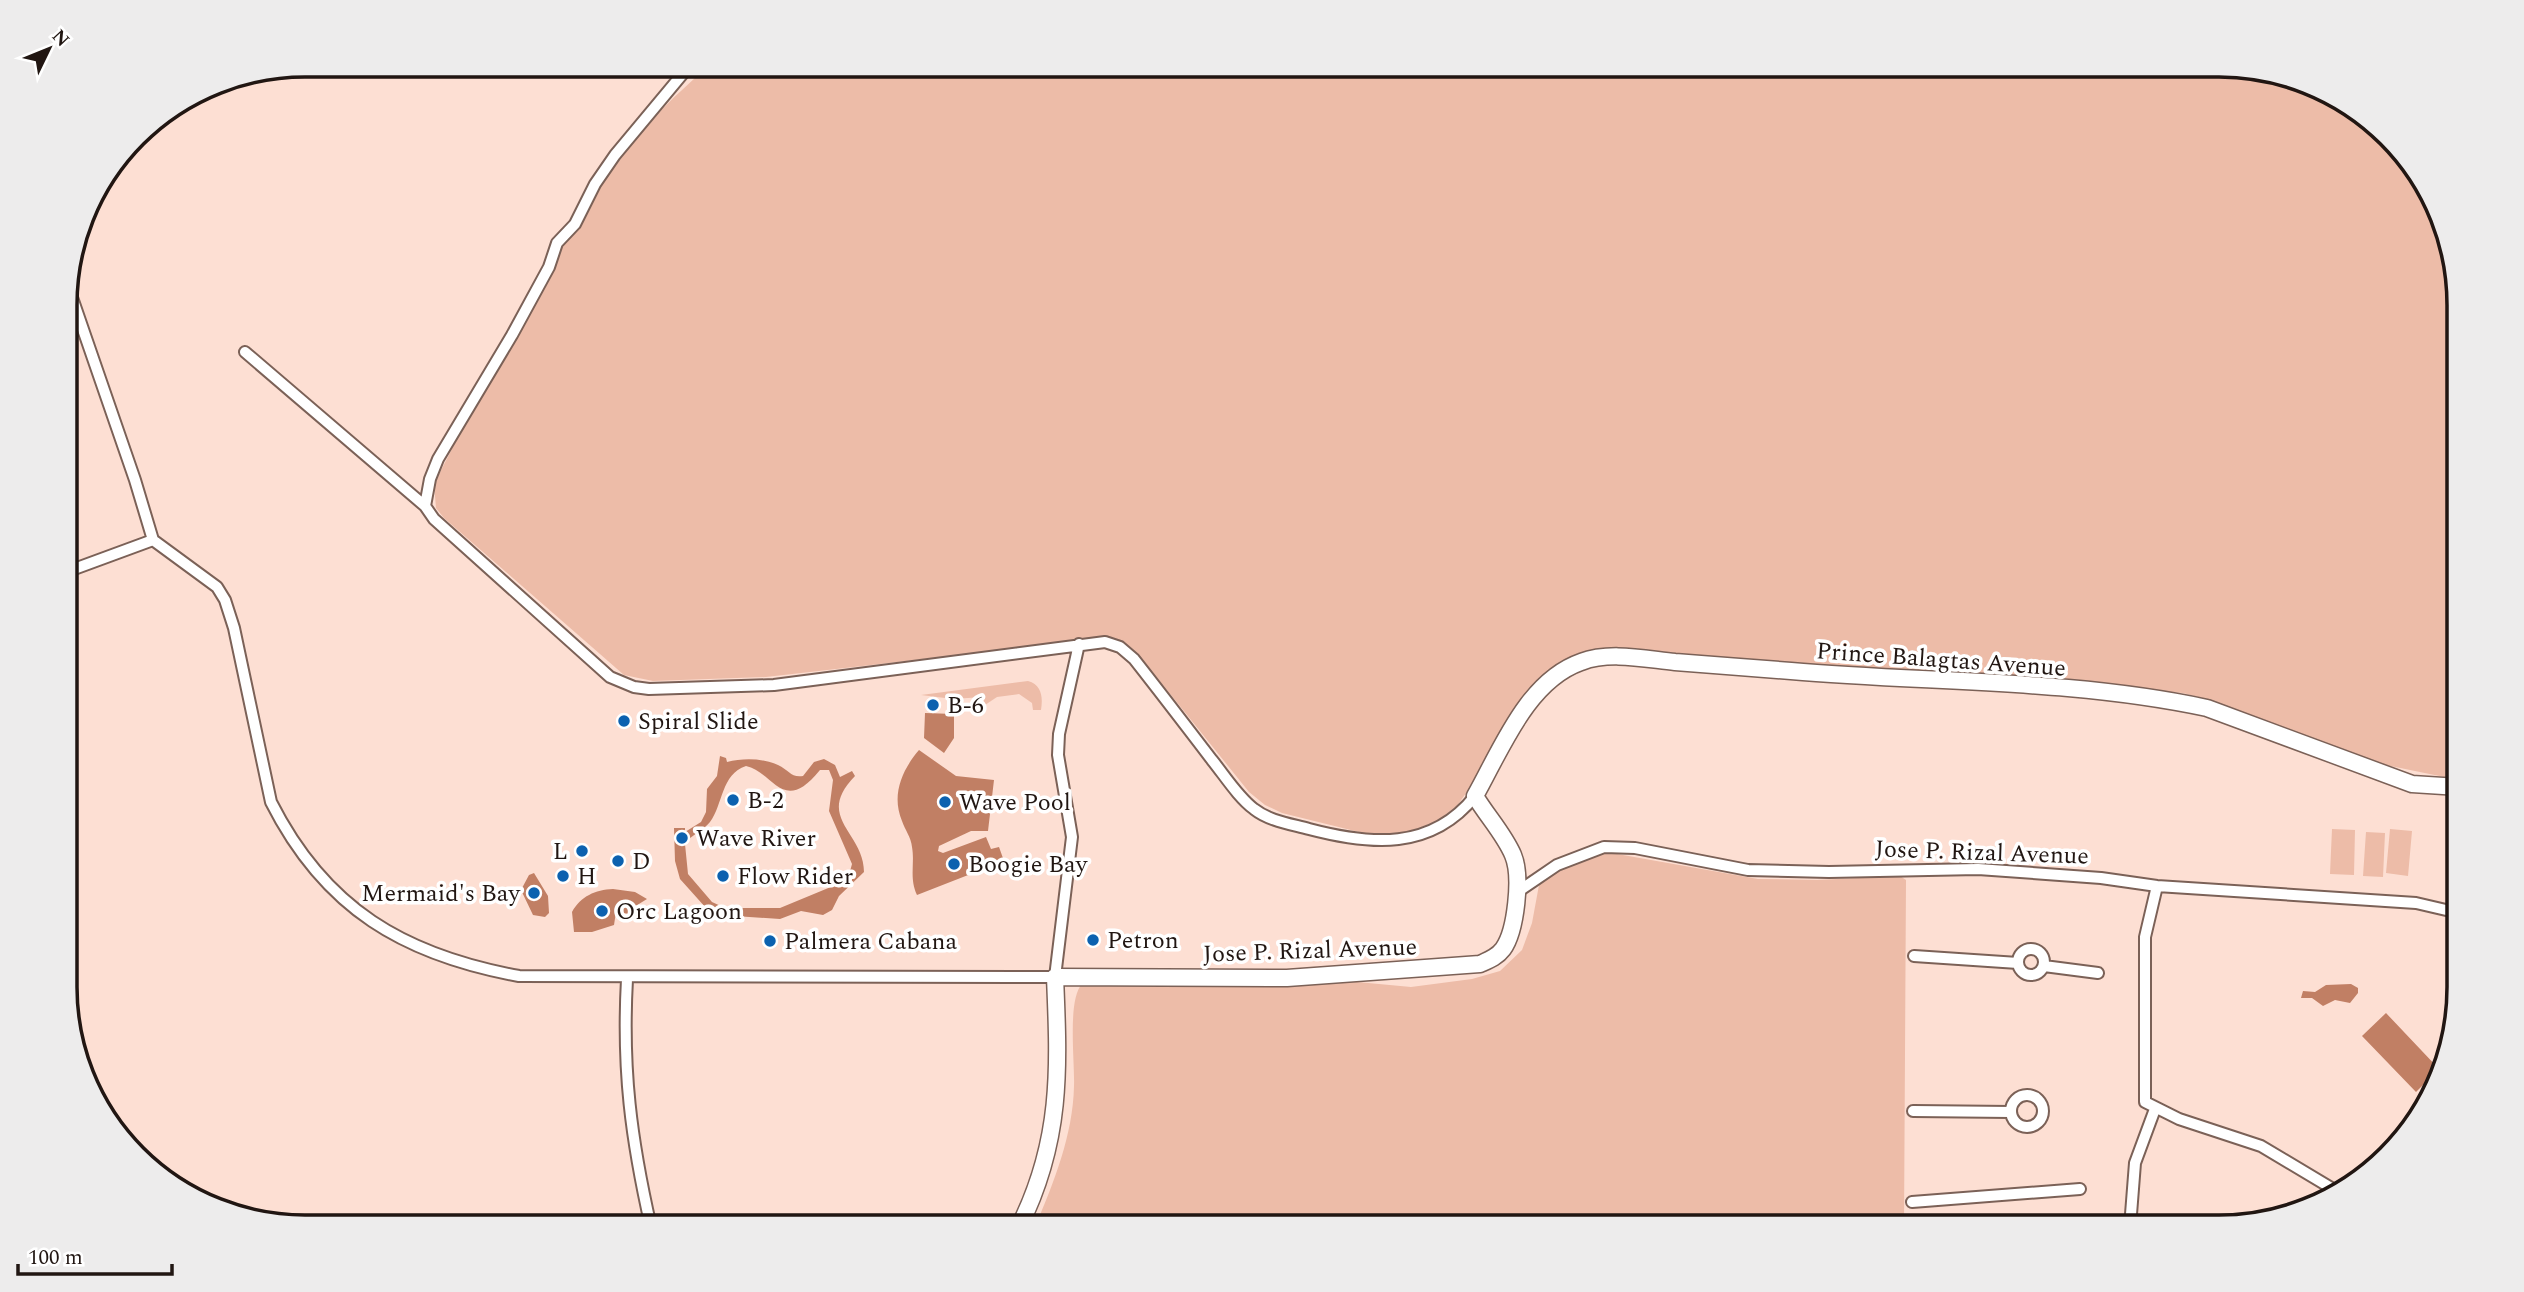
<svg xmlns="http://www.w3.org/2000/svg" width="2524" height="1292" viewBox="0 0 2524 1292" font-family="Spectral,serif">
<rect width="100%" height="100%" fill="#fddfd3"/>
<path fill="#edbca8" d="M709,65H2219L2325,89L2419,171L2457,274L2459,780L2366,761L2210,700L2183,693L1614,650L1538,685L1471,786L1457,806L1437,821L1409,832L1379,837L1282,813L1265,805L1249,792L1142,659L1121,646L1089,640L766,677L653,681L624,675L444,518L436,508L434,484C500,357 560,225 655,117C671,99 691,82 709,65Z
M1028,681C1042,685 1043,697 1041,710H1033L1032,703L1019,694L997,697L985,705L983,697L953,699L921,695Z
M2332,829L2355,830L2354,875L2330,874Z
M2390,829L2412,831L2408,876L2386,873Z
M2366,832L2385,833L2383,877L2363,876Z
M1606,852L1758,879L1817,880L1900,876L1906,880L1904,1227H1035C1054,1182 1073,1135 1074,1086C1075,1062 1067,1000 1082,984L1336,980L1411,987L1472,979L1500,971L1522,950L1532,923L1539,885L1557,869Z"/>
<path fill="#c17f64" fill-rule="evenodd" d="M925,713L954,714V738L944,753L924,738Z
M919,750L956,776L994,780L988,831H971L939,846L938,851L943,853L986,837L991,849L999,847L1004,861L917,895C909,878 915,864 912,847C911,837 905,830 902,821C891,795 902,770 919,750Z
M720,756L726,758L727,762C743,758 762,758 778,765C789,770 791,778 803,776L814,762L824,759L835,765L840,777L852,771L855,776C814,818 864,832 864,872L839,896L832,910L823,915L801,911L780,919L720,915L706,908L680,879L675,861L674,828H685V832L701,822L706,812L707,789L717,776ZM746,766C774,772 783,816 820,770H829L833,780L829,811L852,864L849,875L838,884L780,908H725L712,902L688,874L685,844C692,834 703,831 710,822C723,805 721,774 746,766Z
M534,873L548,896L549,913L545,917L533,915L521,890L529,875Z
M613,889L635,892L647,899L634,907L630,914L616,912L614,925L592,932H574L572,912C581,896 595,890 613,889Z
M2351,984L2358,988V993L2350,1003L2335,1000L2323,1006L2312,998H2301L2303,991L2315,992L2326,985Z
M2386,1013L2439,1069L2416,1092L2362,1036Z"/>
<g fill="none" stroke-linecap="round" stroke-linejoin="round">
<g stroke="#7b6157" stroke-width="14">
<path id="street" d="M690,65L615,155L595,184L575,224L557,243L549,267L512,335L438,459L430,479L425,506L434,519L610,677L634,687L649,689L774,685L1105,642L1120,647L1134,659C1160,692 1186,726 1212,760C1225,776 1238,797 1254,809C1269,821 1291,824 1309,829C1370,845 1431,851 1475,796
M67,283L135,480L153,540L217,587L225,600L234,628L271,802C325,909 404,955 519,976L1055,977L1072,837L1058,755L1059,734L1079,644
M245,352L425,506
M66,572L153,540
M2157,886L2145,937V1102L2179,1119L2261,1146L2338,1192
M1516,893L1557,865L1604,847L1635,848L1748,870L1829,872L1978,869L2101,878L2157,886L2416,903L2459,913
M2018 962a13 13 0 1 1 26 0a13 13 0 1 1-26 0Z
M1914,956L2018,963
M2044,966L2098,973
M627,979C622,1070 631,1139 651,1227
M2011 1111a16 16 0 1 1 32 0a16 16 0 1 1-32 0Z
M1913,1111L2011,1112
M1912,1202L2080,1189
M2130,1227L2135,1163L2155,1109"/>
</g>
<g stroke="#7b6157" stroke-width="19">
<path id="secondary" d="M1019,1227C1062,1141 1059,1070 1055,977L1287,978L1480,964C1489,960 1497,957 1503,949C1516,931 1522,876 1513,855C1504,834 1487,816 1475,796C1501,750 1527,681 1581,662C1610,651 1645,659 1675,662C1714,665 1752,668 1791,671C1929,683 2071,679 2207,708L2412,784L2459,787"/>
</g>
<use href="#street" stroke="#fff" stroke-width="10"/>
<use href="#secondary" stroke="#fff" stroke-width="16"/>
</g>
<g fill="#0c61af" stroke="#fff" stroke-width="2.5">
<circle cx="933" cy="705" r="7"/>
<circle cx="624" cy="721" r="7"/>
<circle cx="733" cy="800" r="7"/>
<circle cx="945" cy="802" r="7"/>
<circle cx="682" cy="838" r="7"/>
<circle cx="582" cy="851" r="7"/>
<circle cx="618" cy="861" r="7"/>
<circle cx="954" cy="864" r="7"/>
<circle cx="563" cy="876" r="7"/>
<circle cx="723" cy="876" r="7"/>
<circle cx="534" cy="893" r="7"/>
<circle cx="602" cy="911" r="7"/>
<circle cx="1093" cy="940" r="7"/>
<circle cx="770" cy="941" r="7"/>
</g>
<g text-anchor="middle" stroke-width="7" stroke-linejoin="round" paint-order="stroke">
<g font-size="24" fill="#211612" stroke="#fff">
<text transform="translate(1941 659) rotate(4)" y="8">Prince Balagtas Avenue</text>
<text transform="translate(1982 852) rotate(2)" y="8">Jose P. Rizal Avenue</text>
<text transform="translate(1310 950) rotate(-2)" y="8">Jose P. Rizal Avenue</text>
</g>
<g font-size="24" fill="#211612" stroke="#fff" text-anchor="start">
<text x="947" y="713">B-6</text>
<text x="638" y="729">Spiral Slide</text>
<text x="747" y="808">B-2</text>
<text x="959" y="810">Wave Pool</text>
<text x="696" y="846">Wave River</text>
<text x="568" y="859" text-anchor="end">L</text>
<text x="632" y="869">D</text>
<text x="968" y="872">Boogie Bay</text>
<text x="577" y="884">H</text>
<text x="737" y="884">Flow Rider</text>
<text x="520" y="901" text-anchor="end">Mermaid's Bay</text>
<text x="616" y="919">Orc Lagoon</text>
<text x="1107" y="948">Petron</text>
<text x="784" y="949">Palmera Cabana</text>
</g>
</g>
<path d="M0 0H2524V1292H0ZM305 77H2219A228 228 0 0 1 2447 305V987A228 228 0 0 1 2219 1215H305A228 228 0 0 1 77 987V305A228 228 0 0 1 305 77Z" fill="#edecec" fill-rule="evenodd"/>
<path fill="none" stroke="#211612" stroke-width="3.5" d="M305 77H2219A228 228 0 0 1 2447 305V987A228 228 0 0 1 2219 1215H305A228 228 0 0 1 77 987V305A228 228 0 0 1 305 77Z"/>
<g transform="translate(49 49) rotate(47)" stroke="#ffffff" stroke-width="5" paint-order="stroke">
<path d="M0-5L12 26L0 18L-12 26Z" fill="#211612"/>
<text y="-10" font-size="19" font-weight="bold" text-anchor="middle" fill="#211612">N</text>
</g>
<path d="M18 1264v10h154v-10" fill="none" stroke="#211612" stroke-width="3.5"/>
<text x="28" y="1264" font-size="21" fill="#211612" stroke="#ffffff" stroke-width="5" paint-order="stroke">100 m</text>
</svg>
